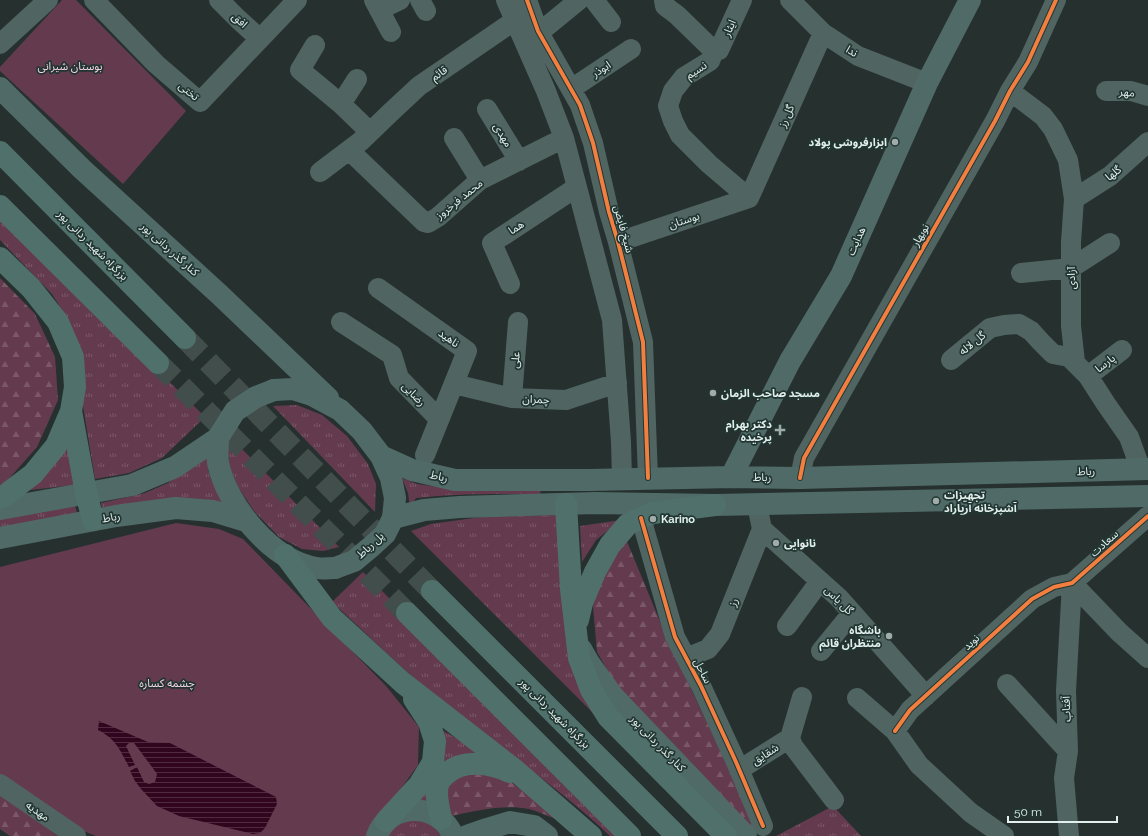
<svg xmlns="http://www.w3.org/2000/svg" width="1148" height="836" viewBox="0 0 1148 836" font-family="Raleway,'Noto Sans Arabic',sans-serif">
<defs>
<pattern id="grass-tufts" width="24" height="20" patternUnits="userSpaceOnUse"><rect width="24" height="20" fill="#643b4e"/><path d="M3 7l-1-3M5 7V3M7 7l1-3M15 17l-1-3M17 17v-4M19 17l1-3" fill="none" stroke="#7a5868"/></pattern>
<pattern id="forest-firs" width="22" height="20" patternUnits="userSpaceOnUse"><rect width="22" height="20" fill="#643b4e"/><path d="M5 1l3.5 6h-7zM16 11l3.5 6h-7z" fill="#7a5868"/></pattern>
<pattern id="water-rules" width="6" height="5" patternUnits="userSpaceOnUse"><rect width="6" height="5" fill="#32051f"/><path d="M0 2.5h6" fill="none" stroke="#502a40"/></pattern>
</defs>
<rect width="100%" height="100%" fill="#26312f"/>
<path fill="url(#grass-tufts)" d="M0,209L125,338L205,417L162,458L129,473L95,479L69,321L52,294L0,240Z
M297,405L322,415L347,436L368,464L376,484L375,512L273,406Z
M67,428L75,485L21,491Z
M232,439L339,547L323,551L302,549L279,537L254,511L238,487L229,465L228,449Z
M211,449C210,453 208,457 208,462C206,477 218,491 226,503L201,499L172,498L103,511L101,503L145,493L168,483Z
M402,478L417,484L438,487L542,486L540,494C499,494 457,493 416,498L410,507L408,493Z
M75,506L78,516L0,528V518Z
M558,515L568,652L614,734L411,531L431,524L488,516Z
M621,520L596,540L582,562L580,526Z
M363,572L401,610L621,836H610C556,784 492,745 435,696C399,666 366,633 332,602Z
M440,729L463,742L494,763L434,810L412,800Z
M833,806L861,836H776Z
M407,820C425,822 430,820 441,836H386L390,830Z"/>
<path fill="url(#forest-firs)" d="M0,278L35,314L55,357L58,400L37,447L6,482L0,485Z
M626,539L668,641L750,813L757,836L619,690L597,652L593,606L603,569Z
M490,773L511,782L535,800L556,819C547,816 538,811 529,809C504,804 475,811 451,816L442,787L449,777Z
M0,794L4,797L58,836H10L0,829Z"/>
<path fill="#643b4e" d="M62,0H76L186,111L123,184L0,71V67Z
M176,523L219,529L243,539L386,686L419,727L418,765L367,836H96L81,830L0,774V567Z"/>
<path fill="url(#water-rules)" d="M99,721L148,742L170,743L276,797L277,804L265,828L260,833L253,834L179,816L157,806L141,789L135,781L130,771L137,767L144,782L149,784L155,782L157,774L152,767L134,743H129L126,746L135,765L129,767C120,750 116,739 98,730Z"/>
<g fill="none" stroke-linecap="round" stroke-linejoin="round">
<path stroke="#424e4b" stroke-width="22" stroke-dasharray="22 11" stroke-linecap="butt" d="M185,338L432,591
M158,363L407,613"/>
<path stroke="#506461" stroke-width="20" d="M94,0L156,64L200,102L297,0
M219,0L238,19L260,39
M374,0L391,32
M420,0L426,11
M506,0L546,91L564,138L612,320L621,442L622,479
M527,0L538,31L580,105L593,143L609,212L618,242L643,342L648,478
M594,0L611,22
M664,0L665,6L677,15L714,51L710,61L684,77L673,91L668,106L673,121L680,135L709,164L749,198
M790,0L823,33L858,56L927,83
M379,10L400,0
M527,37L546,27L579,0
M0,44L48,0
M315,45L300,70L341,104L370,132
M714,51L719,50L742,0
M571,89L631,49
M1010,91L1043,116L1053,129L1068,160L1074,199L1071,242V326L1075,362
M1106,91H1131L1148,96
M341,104L357,79
M487,109L519,161
M454,138L480,180
M349,150L424,222L428,223L438,217L480,180L564,138
M320,172L361,141L390,113L419,86L514,21
M749,198L823,33
M1074,199L1110,176L1148,142
M618,242L749,198
M1021,273L1071,268L1110,243
M510,284L492,243L577,187
M378,288L467,351L425,455
M341,322L392,355L399,378L439,419
M951,360L990,328L1004,325L1019,324L1031,331L1041,342L1053,354L1069,357L1088,376L1106,404L1129,437L1141,470
M1088,376L1122,350
M454,384L512,398L566,400L617,383
M512,398L518,322
M800,478L804,458L995,121L1010,91L1028,62L1056,0
M757,505L762,529L839,598L926,696
M641,518L675,637L701,686L736,762L763,826
M1072,583L1119,632L1148,658
M787,626L820,581
M821,651L852,613
M686,658L708,649L720,634L762,529
M1007,684L1068,751
M802,697L790,738L793,746L834,800
M857,698L895,731L919,765L971,813L1004,836
M895,731L910,710L1032,599L1054,587L1072,583L1148,516
M739,770L790,738
M0,784L76,836
M1069,836L1064,778L1068,751L1066,691L1072,583"/>
<path stroke="#506b67" stroke-width="22" d="M0,88L82,169L220,295L328,398
M274,390L293,389L312,395L340,410L362,431L381,456L391,478L395,498L393,518L424,510L460,507L595,503L715,505L1148,496
M218,438C218,446 217,455 218,463C227,506 272,561 317,568C323,569 329,568 335,568
M381,456L412,470L455,480H590L731,477L800,478L1148,469
M731,477L790,361L841,276L927,83L970,0
M0,509L132,485L175,467L218,438
M0,538L116,516L176,508L213,511L246,521
M581,649L589,663L612,695L746,836
M377,836C389,801 440,802 453,836
M467,836L487,829L510,822L534,826L547,836"/>
<path stroke="#50716b" stroke-width="22" d="M0,152L185,338
M0,206L158,363
M0,258L31,288L58,322L73,357L75,387L71,411L56,446L33,474L4,496L0,497
M71,411L86,493L93,520
M566,504L571,589L579,658L591,690L608,717L726,836
M285,555L332,618L403,683L515,770L591,836
M432,591L677,836
M407,613L630,836
M578,620L582,603L595,572L610,545L628,524L653,513L715,505
M441,819C439,808 434,793 439,782C440,779 443,777 445,775C462,758 491,763 510,772
M386,821L419,785L433,762L435,741L429,722L414,699"/>
<path stroke="#506b67" stroke-width="22" d="M218,438L235,411L256,397L274,390
M335,568L354,561L372,546L385,534L393,518"/>
<g stroke="#213632" stroke-width="6">
<path id="cycleway" d="M527,0L538,31L580,105L593,143L609,212L618,242L643,342L648,478
M800,478L804,458L995,121L1010,91L1028,62L1056,0
M641,518L675,637L701,686L736,762L763,826
M895,731L910,710L1032,599L1054,587L1072,583L1148,516"/>
</g>
<use href="#cycleway" stroke="#f27e40" stroke-width="4"/>
</g>
<g fill="#a1acaa" stroke="#213632" stroke-width="1.5">
<circle cx="895" cy="142" r="4"/>
<circle cx="713" cy="393" r="4"/>
<path d="M778 424h4v4h4v4h-4v4h-4v-4h-4v-4h4z"/>
<circle cx="936" cy="501" r="4"/>
<circle cx="653" cy="519" r="4"/>
<circle cx="776" cy="543" r="4"/>
<circle cx="889" cy="636" r="4"/>
</g>
<g text-anchor="middle" stroke-width="3.5" stroke-linejoin="round" paint-order="stroke">
<g font-size="11" fill="#e3efec" stroke="#213632">
<text transform="translate(240 20) rotate(43)" y="4">افق</text>
<text transform="translate(729 28) rotate(-66)" y="4">ایثار</text>
<text transform="translate(852 51) rotate(31)" y="4">ندا</text>
<text transform="translate(601 69) rotate(-33)" y="4">ابوذر</text>
<text transform="translate(696 70) rotate(-33)" y="4">نسیم</text>
<text transform="translate(439 73) rotate(-35)" y="4">قائم</text>
<text transform="translate(189 91) rotate(39)" y="4">تختی</text>
<text transform="translate(1127 92) rotate(5)" y="4">مهر</text>
<text transform="translate(786 116) rotate(-66)" y="4">گل رز</text>
<text transform="translate(503 135) rotate(59)" y="4">مهدی</text>
<text transform="translate(1113 173) rotate(-39)" y="4">گلها</text>
<text transform="translate(459 199) rotate(-39)" y="4">محمد فرخروز</text>
<text transform="translate(684 220) rotate(-18)" y="4">بوستان</text>
<text transform="translate(516 227) rotate(-33)" y="4">هما</text>
<text transform="translate(624 229) rotate(75)" y="4">شیخ فایض</text>
<text transform="translate(920 235) rotate(-60)" y="4">نوبهار</text>
<text transform="translate(856 241) rotate(-66)" y="4">هدایت</text>
<text transform="translate(93 245) rotate(45)" y="4">بزرگراه شهید ردانی پور</text>
<text transform="translate(170 249) rotate(42)" y="4">کنار گذر ردانی پور</text>
<text transform="translate(1071 278) rotate(-90)" y="4">آزادی</text>
<text transform="translate(449 338) rotate(35)" y="4">ناهید</text>
<text transform="translate(972 343) rotate(-39)" y="4">گل لاله</text>
<text transform="translate(515 360) rotate(-85)" y="4">علی</text>
<text transform="translate(1105 363) rotate(-38)" y="4">پارسا</text>
<text transform="translate(414 394) rotate(46)" y="4">رضایی</text>
<text transform="translate(536 399) rotate(2)" y="4">چمران</text>
<text transform="translate(1086 471) rotate(-2)" y="4">رباط</text>
<text transform="translate(439 476) rotate(14)" y="4">رباط</text>
<text transform="translate(762 477) rotate(1)" y="4">رباط</text>
<text transform="translate(111 517) rotate(-10)" y="4">رباط</text>
<text transform="translate(1104 543) rotate(-42)" y="4">سعادت</text>
<text transform="translate(370 545) rotate(-43)" y="4">پل رباط</text>
<text transform="translate(839 600) rotate(45)" y="4">گل یاس</text>
<text transform="translate(733 602) rotate(-68)" y="4">رز</text>
<text transform="translate(971 642) rotate(-43)" y="4">نوید</text>
<text transform="translate(703 671) rotate(63)" y="4">ساحل</text>
<text transform="translate(1066 709) rotate(-92)" y="4">آفتاب</text>
<text transform="translate(555 713) rotate(45)" y="4">بزرگراه شهید ردانی پور</text>
<text transform="translate(658 743) rotate(46)" y="4">کنار گذر ردانی پور</text>
<text transform="translate(765 754) rotate(-33)" y="4">شقایق</text>
<text transform="translate(38 811) rotate(35)" y="4">مهدیه</text>
</g>
<g font-size="11" fill="#f7d2e1" stroke="#213632">
<text x="70" y="70">بوستان شیرانی</text>
<text x="167" y="687">چشمه کساره</text>
</g>
<g font-size="11" font-weight="bold" fill="#e3efec" stroke="#213632" text-anchor="start">
<text x="887" y="146" text-anchor="end">ابزارفروشی پولاد</text>
<text x="721" y="397">مسجد صاحب الزمان</text>
<text x="772" y="428" text-anchor="end">دکتر بهرام<tspan x="772" dy="13">پرخیده</tspan></text>
<text x="944" y="499">تجهیزات<tspan x="944" dy="13">آشپزخانه آریاراد</tspan></text>
<text x="661" y="523">Karino</text>
<text x="784" y="547">نانوایی</text>
<text x="881" y="634" text-anchor="end">باشگاه<tspan x="881" dy="13">منتظران قائم</tspan></text>
</g>
</g>
<path d="M1008 816v6h109v-6" fill="none" stroke="#e3efec" stroke-width="2"/>
<text x="1014" y="816" font-size="12" fill="#e3efec" stroke="#213632" stroke-width="3" paint-order="stroke">50 m</text>
</svg>
